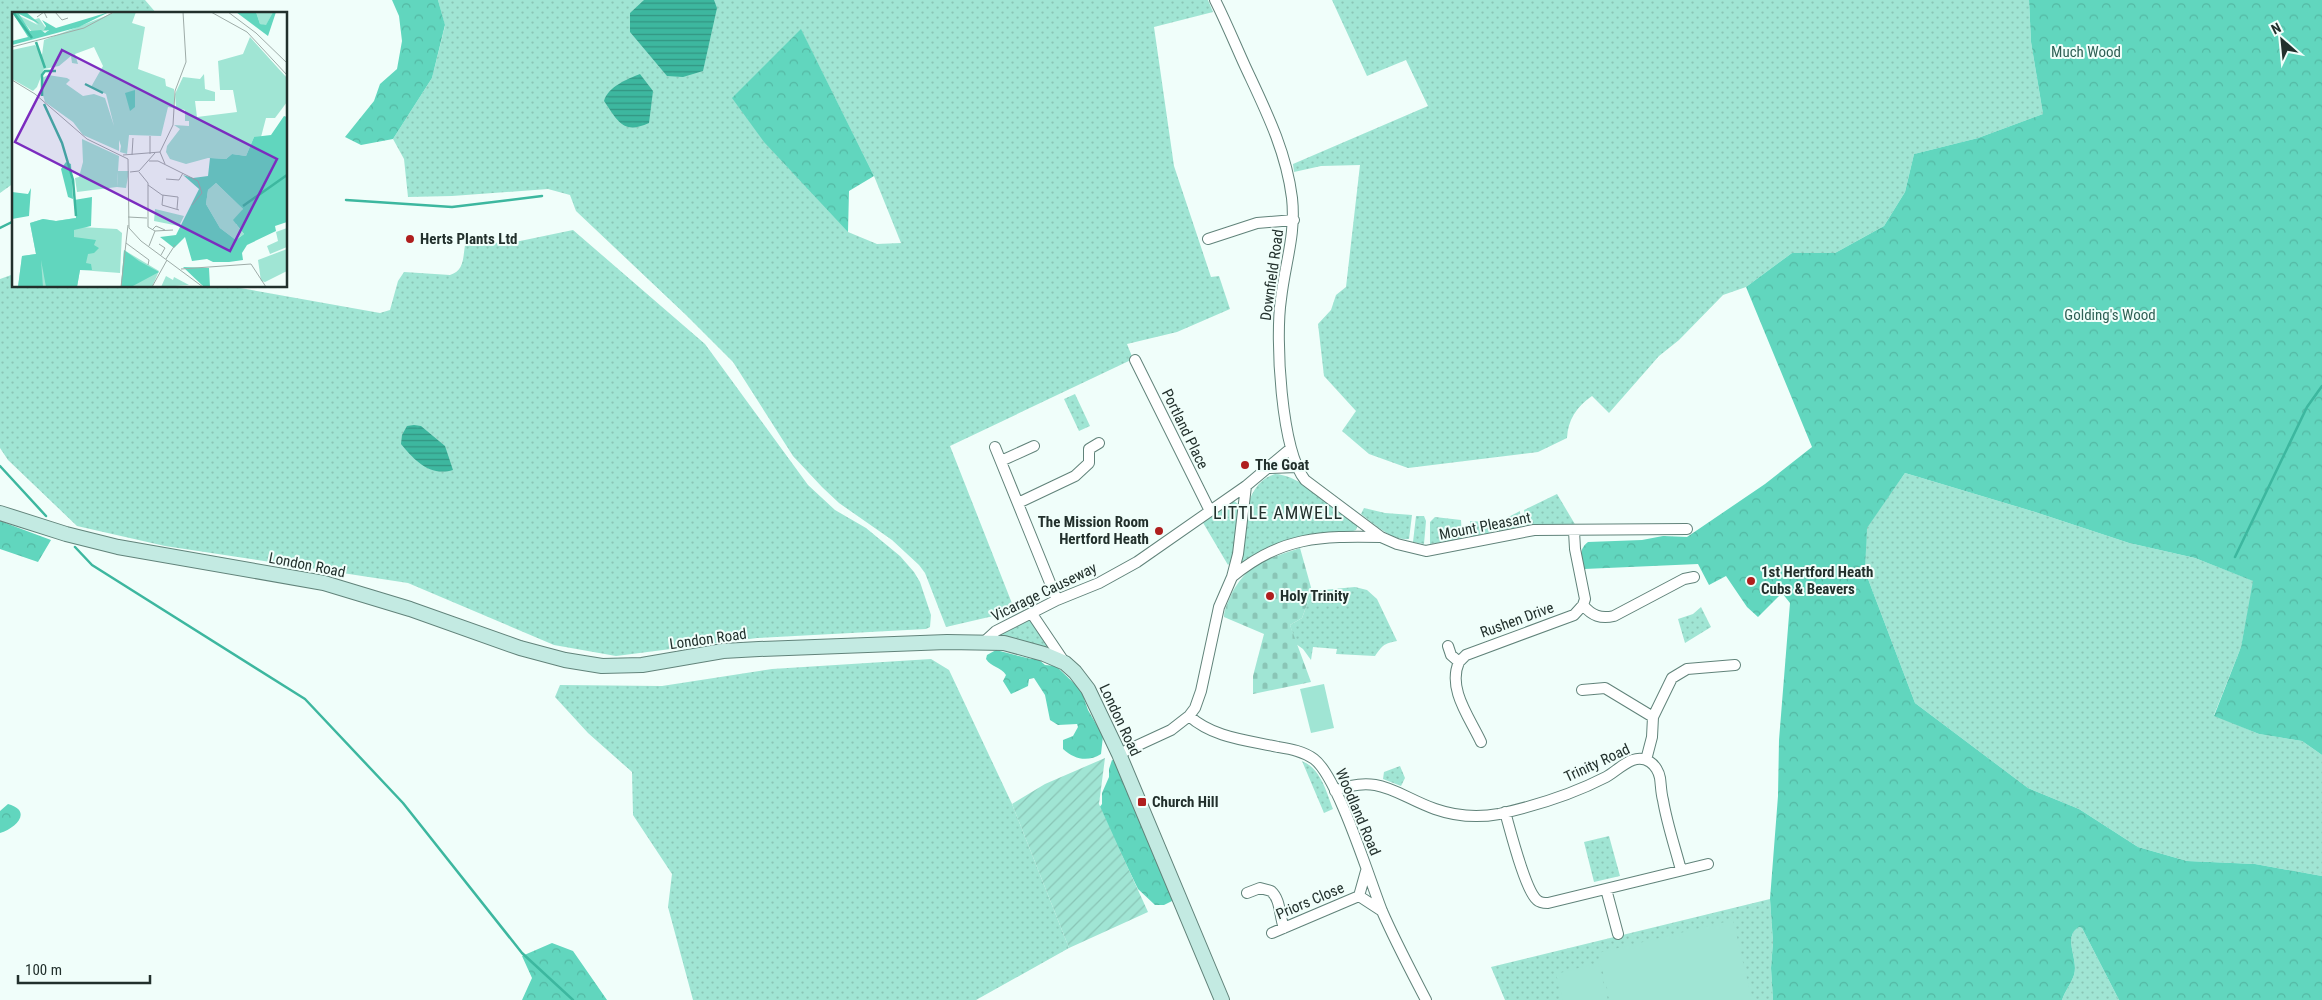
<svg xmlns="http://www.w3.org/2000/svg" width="2322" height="1000" viewBox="0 0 2322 1000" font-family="'Roboto Condensed',sans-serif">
<defs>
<pattern id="grass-dots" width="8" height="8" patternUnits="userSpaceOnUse" patternTransform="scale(1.25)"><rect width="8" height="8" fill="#a0e5d4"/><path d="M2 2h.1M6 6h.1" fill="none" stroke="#8ac5b6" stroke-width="1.8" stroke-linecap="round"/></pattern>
<pattern id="forest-crowns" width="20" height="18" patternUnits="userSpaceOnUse" patternTransform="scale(1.25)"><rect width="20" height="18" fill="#61d6be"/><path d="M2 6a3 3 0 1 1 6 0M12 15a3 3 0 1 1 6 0" fill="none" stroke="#54b8a3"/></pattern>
<pattern id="cemetery-stones" width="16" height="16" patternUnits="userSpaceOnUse" patternTransform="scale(1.25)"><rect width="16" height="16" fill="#a0e5d4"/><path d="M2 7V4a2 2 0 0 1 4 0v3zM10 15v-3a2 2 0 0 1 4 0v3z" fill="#8ac5b6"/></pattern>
<pattern id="garden-furrows" width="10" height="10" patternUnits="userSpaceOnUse" patternTransform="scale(1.25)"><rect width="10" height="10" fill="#a0e5d4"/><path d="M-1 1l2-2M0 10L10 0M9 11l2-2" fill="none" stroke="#8ac5b6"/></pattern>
<pattern id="water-rules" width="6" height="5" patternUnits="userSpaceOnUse" patternTransform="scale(1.25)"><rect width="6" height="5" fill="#3db79f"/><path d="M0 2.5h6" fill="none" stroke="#339582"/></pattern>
</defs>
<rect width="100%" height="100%" fill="#f0fefa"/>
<path fill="url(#grass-dots)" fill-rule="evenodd" d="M0,0H145L157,14H14V183L0,193Z
M438,0H1208L1213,12L1154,27L1174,166L1211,277L1219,276L1230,309L1177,332L1127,344L1133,359L950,446L1015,611L946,627L925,573L919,565L892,540L839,503L822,487L793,456L733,362L686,315L576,211L570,195L548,189L452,196L408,197L404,159L393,139L432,78L445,26ZM801,30L874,176L901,243L877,244L848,232Z
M1332,0H2029L2031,42L2043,114L1978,138L1914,154L1905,192L1884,226L1835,253H1792L1746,287L1723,295L1679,340L1659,356L1609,413L1592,396C1576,407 1568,420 1567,438L1538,452L1408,468L1369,454L1342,431L1356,411L1324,376L1318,324L1331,310L1336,295L1346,287L1360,165L1321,166L1294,172L1293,164L1428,106L1406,60L1367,76Z
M573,230L705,344L808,485L835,510L866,528L900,556L914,572L920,582L931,615L930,627L926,629L757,638L616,656L554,645L408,583L165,546L77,526L8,460L0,448V279L14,274V286H229L380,313L390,310L398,281L404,272L450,275C464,271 463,258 465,245L520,241Z
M1075,394L1090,426L1079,431L1064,399Z
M1905,473L2035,512L2129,543L2195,558L2254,581L2241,647L2214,715L2259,734L2302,741L2322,755V876L2255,864L2187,861L2138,847L2079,809L2028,788L1915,703L1865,571L1866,528Z
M1275,474C1300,475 1332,506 1353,520L1358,525L1356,530C1337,538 1314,533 1294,539C1280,543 1251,562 1240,562C1244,532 1241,485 1275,474Z
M1557,494L1576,526H1527L1524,510Z
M1233,500L1239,505L1232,561L1228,565L1202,521Z
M1364,508L1385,513L1412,515L1409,539C1392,541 1374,524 1361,514Z
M1520,511L1521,527L1499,531V522Z
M1416,516H1424L1426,521L1424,544L1413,542Z
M1435,517L1461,520L1462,539L1430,544V522Z
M1470,521L1489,522L1492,532L1472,537Z
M1355,587L1367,590L1377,599L1397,641C1383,644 1383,645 1375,656L1336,654L1337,649L1313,647L1311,660L1303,649L1296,644L1290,625L1302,618L1312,591Z
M1701,607L1711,627L1685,643L1678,619L1693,614Z
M1030,619L1050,649L1016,640L998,637V635Z
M931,659L949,670L1012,804L1069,948L976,1000H693L668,907L672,874L633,815L632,772L588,733L555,697L560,685L662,686L772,669Z
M1302,761C1321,769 1326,791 1333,809L1324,813Z
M1400,766L1405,778L1401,786L1383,779L1384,772Z
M1609,836L1620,876L1594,882L1584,842Z
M1770,899L1773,942L1771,968L1773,1000H1505L1491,967Z
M2079,927L2082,928L2119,1000H2062C2065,991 2071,984 2074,975C2079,959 2062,937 2079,927Z"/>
<path fill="url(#forest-crowns)" d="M392,0H438L445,25L432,78L393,139L361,145L345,137L374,101L380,84L397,69L402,41L399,16Z
M2029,0H2322V755L2302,741L2259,734L2214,716L2241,647L2253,581L2195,558L2129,543L2035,512L1905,473L1867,528L1865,571L1915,703L2028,788L2079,809L2138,847L2187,861L2255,864L2322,876V1000H2119L2082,928L2079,927C2062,937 2079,959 2074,975C2071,984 2065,991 2062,1000H1773L1771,968L1773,942L1770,899L1778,796L1779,740L1790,603L1782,593L1758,617L1747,607L1726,576L1709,585L1698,564L1584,569C1581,558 1578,550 1588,542L1642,540L1663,536L1687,537L1765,484L1812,447L1746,287L1792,253H1835L1884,226L1905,192L1914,154L1978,138L2043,114L2031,42Z
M801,29L874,176L849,191L848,232L764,142L732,98Z
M0,521L51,540L38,562L0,549Z
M996,650L1031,659L1037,658L1045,665L1056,666L1081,690L1088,710L1103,736L1101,754C1088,762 1075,760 1063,749V740L1073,736L1078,727L1077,724L1058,725L1050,720L1045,695L1034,678L1029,679L1028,686L1011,694L1003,681L1006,675C1001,667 991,667 986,659L987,655Z
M1112,760L1117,761L1121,768L1160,871L1166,877L1165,882L1172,889V901L1164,905H1155L1138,889L1099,808L1102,804V793L1109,777V769Z
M8,804C33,811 16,828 0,833V811Z
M552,943L573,951L607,1000H522L532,978L522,956Z"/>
<path fill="url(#cemetery-stones)" d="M1300,548L1312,591L1302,618L1290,625L1311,682L1253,694V676L1264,634L1224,617C1224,609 1228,603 1231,595C1247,563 1268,559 1300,548Z"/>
<path fill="url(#garden-furrows)" d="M1105,758L1099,804L1148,912L1069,948L1012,804L1045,784Z"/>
<path fill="#a0e5d4" d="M1324,684L1334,728L1311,733L1300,689Z
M1733,920L1752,1000H1610L1598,953Z
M1598,963L1608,1000H1563L1556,974Z"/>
<path fill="url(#water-rules)" d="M644,0H714L717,8L703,71L683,77L667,76L630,32V13Z
M640,74L653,91L649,123C623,135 618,121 604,101C608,87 627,79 640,74Z
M414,425L421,426L445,446L453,470C430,477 414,460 401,444L402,435L407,426Z"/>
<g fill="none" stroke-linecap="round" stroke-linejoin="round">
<path stroke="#3db79f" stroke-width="2.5" d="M346,200L452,207L542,196
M0,228L14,221
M0,466L46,516
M75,547L92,565L305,699L403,803L522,953L573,1000
M2235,557L2307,407L2322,386"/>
<g stroke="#61837a" stroke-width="12">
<path id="minor" d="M1215,0C1226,22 1235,44 1245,66C1265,109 1286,150 1292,198C1296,235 1285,263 1281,299C1275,338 1281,450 1305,480L1381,537L1397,544L1426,551L1534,530L1687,529
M1208,239L1257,223L1294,220
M1135,360L1210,511
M995,447L1057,600
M1001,461L1034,446
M1269,468L1297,467
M1018,503L1075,476L1089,463V449L1099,443
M1232,577C1281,536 1321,536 1381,537
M1583,605C1592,616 1601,619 1614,616L1684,579L1694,577
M1032,614L1065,663
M984,642L996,631L1057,600L1099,583L1137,562L1246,486L1290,449
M1448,646L1451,655L1459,662C1447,689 1470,718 1481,742
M1459,662L1466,655L1574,615L1583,605L1585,599L1575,549L1574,531
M1582,690L1605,688L1653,717
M1189,716C1214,738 1246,740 1278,747C1290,749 1303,751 1314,759C1338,777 1369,878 1382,911C1395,941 1411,971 1426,1000
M1119,754L1171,730L1189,716L1195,708L1201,691L1219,607L1232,577L1238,554L1246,486
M1646,760L1652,737L1653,717L1672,678L1687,669L1735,665
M1335,791C1379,773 1396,795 1435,809C1455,816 1477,818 1499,814C1535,806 1573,794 1606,777C1619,770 1634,751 1650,762C1655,765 1659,772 1660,778C1661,785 1661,793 1663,800C1667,824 1675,847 1681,870
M1505,812C1510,829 1525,890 1537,900C1540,903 1544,903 1548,903L1708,864
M1606,889L1618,934
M1247,893L1260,888L1271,891C1281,900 1279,915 1284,928
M1359,896L1382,911
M1359,896L1366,871
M1272,933L1359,896"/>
</g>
<g stroke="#61837a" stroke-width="16">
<path id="secondary" d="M0,513L66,534L118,547L324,583L410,609L520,648L565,660L602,666L642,665L723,651L759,649L947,642L1004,643L1044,654L1065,663L1075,672L1088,689L1119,754L1222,1000"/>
</g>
<use href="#minor" stroke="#fff" stroke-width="10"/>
<use href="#secondary" stroke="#c3eae2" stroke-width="14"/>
</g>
<g fill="#af1e1d" stroke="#f0fefa" stroke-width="2">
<circle cx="410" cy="239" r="5"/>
<circle cx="1245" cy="465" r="5"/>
<circle cx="1159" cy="531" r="5"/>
<circle cx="1751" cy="581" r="5"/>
<circle cx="1270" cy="596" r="5"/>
<rect x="1137" y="797" width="10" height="10" rx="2.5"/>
</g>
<g text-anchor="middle" stroke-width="4" stroke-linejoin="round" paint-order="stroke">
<g font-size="15" fill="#2f6055" stroke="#f0fefa">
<text x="2086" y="57">Much Wood</text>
<text x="2110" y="320">Golding's Wood</text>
</g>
<g font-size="15" font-weight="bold" fill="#22302c" stroke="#f0fefa" text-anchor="start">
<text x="420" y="244">Herts Plants Ltd</text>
<text x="1255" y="470">The Goat</text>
<text x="1149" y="527" text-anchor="end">The Mission Room<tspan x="1149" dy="17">Hertford Heath</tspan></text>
<text x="1761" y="577">1st Hertford Heath<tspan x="1761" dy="17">Cubs &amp; Beavers</tspan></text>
<text x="1280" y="601">Holy Trinity</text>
<text x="1152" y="807">Church Hill</text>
</g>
<g font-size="15" fill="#22302c" stroke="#f0fefa">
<text transform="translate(1272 275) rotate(-82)" y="5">Downfield Road</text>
<text transform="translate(1185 429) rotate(64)" y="5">Portland Place</text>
<text transform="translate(1485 526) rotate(-11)" y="5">Mount Pleasant</text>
<text transform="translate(307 565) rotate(11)" y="5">London Road</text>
<text transform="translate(1044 592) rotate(-26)" y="5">Vicarage Causeway</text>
<text transform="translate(1517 620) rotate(-20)" y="5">Rushen Drive</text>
<text transform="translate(708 639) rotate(-8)" y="5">London Road</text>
<text transform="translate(1120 720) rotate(65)" y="5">London Road</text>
<text transform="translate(1597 763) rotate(-25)" y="5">Trinity Road</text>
<text transform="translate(1358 812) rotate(67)" y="5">Woodland Road</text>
<text transform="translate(1310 901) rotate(-23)" y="5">Priors Close</text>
</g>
<g font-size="18" letter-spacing="1" fill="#22302c" stroke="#f0fefa">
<text x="1278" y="519">LITTLE AMWELL</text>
</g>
</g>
<g transform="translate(12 12)">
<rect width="275" height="275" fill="#f0fefa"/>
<path d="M104,0H124L120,11L133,15L126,57L153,67L154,74L162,77V96L156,95L149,124L117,123L115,142L108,140L109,134L107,128V139L71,123L61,110L33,90L30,80V66L36,63L55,66L58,68L54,72L71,84L82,82L93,86L102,114L94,82L79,75L91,54L82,35L63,42L66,52L60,51L59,44L47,54L32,57L25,75L21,79L0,67V38L23,33L30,43L32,28ZM244,0H261L254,14L248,12ZM6,3L26,13L21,8L27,6L36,19L20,20ZM238,25L275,66V90L263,106H254L249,125H242L234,144L220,142L214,147L196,146L174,152L158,147L154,140L155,134L168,117L162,113L177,114V109H173V98L164,96L163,82L171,65L188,67L192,62L193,77L203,80V89H183L185,105L225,100L221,78H208L206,49L231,42ZM70,127L107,144L105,175L65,180L63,166L67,165L71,150ZM204,171L231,197L224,212L232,222L224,228L208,216L194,192L196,178ZM143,197L172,204L167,214L142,209ZM63,206L69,215L105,217L110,221L108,261L68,258L65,275H6L10,244L24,242L18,211L31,207L44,209ZM275,237V259L253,270L249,269L246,248ZM112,238L147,259L140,275H109ZM154,264L161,268L162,265L177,273L149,275Z" fill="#a0e5d4"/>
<path d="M0,0H14L28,12L7,2L18,19L29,18L33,21L37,18H32L34,14L30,8L44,16L97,0L67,15L0,33V29L16,25ZM224,0H244L248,12L254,13L261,0H264L256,24ZM123,78V95L118,99L113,81ZM272,104L275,105V210L263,214L264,219L235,233L230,241L231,248L217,250H201L195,247L180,249L173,225L162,236L148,225L164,223L187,177L171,163L181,166L196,164L198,146L214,147L220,142L234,144L242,125L259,123ZM204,171L231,197L221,208L232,222L224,228L208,216L194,192L196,178ZM54,150L59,152L61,187L56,185L49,157ZM19,176L17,204L0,207V180L16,182ZM80,185L79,214L62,218V225L84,228L82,233L87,236L82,241L76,242L74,251L79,252L80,258H68L65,275H34L29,248L31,275H6L10,244L24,242L18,211L31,207L44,209L64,206L62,188ZM112,238L127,249L147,260L119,275H109ZM171,255L197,256L198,275H192Z" fill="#61d6be" fill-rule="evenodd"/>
<path d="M106,159H117L114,176L105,175Z" fill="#a0e5d4"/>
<path d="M148,201L167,204L165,213L147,208ZM275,216V235L258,242L255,234L266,229L264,220Z" fill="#a0e5d4"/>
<path fill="none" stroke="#3db79f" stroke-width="2.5" d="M1,0L20,26M24,30L33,56M73,72L91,81M30,84V63L33,59H44M32,92L50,131L61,168L64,204M231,194L275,163"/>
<path fill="none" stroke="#9eaca8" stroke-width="1" d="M43,0L50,8L56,6M199,0L235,20L275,63M216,0L244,21L275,51M25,5L32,0L35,6M0,35L72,16L102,0M0,68L23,82L75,127L116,147L117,216L129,229L191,275M138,142V124M111,143L148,140M120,143L121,126M137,149H146L186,169L190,181L180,193M153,152L148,140L161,113L163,79L174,50L171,0M118,160L127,159L143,141M127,160L136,171V215L143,219L161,218M154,167L167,168L171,161M136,173L150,183L166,185L165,197M151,183L150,193L167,198M116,205L135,206M140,218L144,214L153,218M114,231L137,248L136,253M147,232L153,236L149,243M137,234L143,219M154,247L163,233M169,257L239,252L254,275M109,275L116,213M140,275L155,248"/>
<path fill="#7b2cbf" fill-opacity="0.15" stroke="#7b2cbf" stroke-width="2.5" d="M50,38L265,147L218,239L3,130Z"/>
<rect width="275" height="275" fill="none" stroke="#22302c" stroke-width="2.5"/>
</g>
<g transform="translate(2282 40) rotate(333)" stroke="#f0fefa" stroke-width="4" paint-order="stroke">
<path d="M0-4L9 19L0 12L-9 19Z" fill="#22302c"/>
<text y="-8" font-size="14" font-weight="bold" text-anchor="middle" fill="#22302c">N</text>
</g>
<path d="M18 975v8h132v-8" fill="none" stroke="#22302c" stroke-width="2.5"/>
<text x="25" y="975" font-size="15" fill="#22302c" stroke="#f0fefa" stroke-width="4" paint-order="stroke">100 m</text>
</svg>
